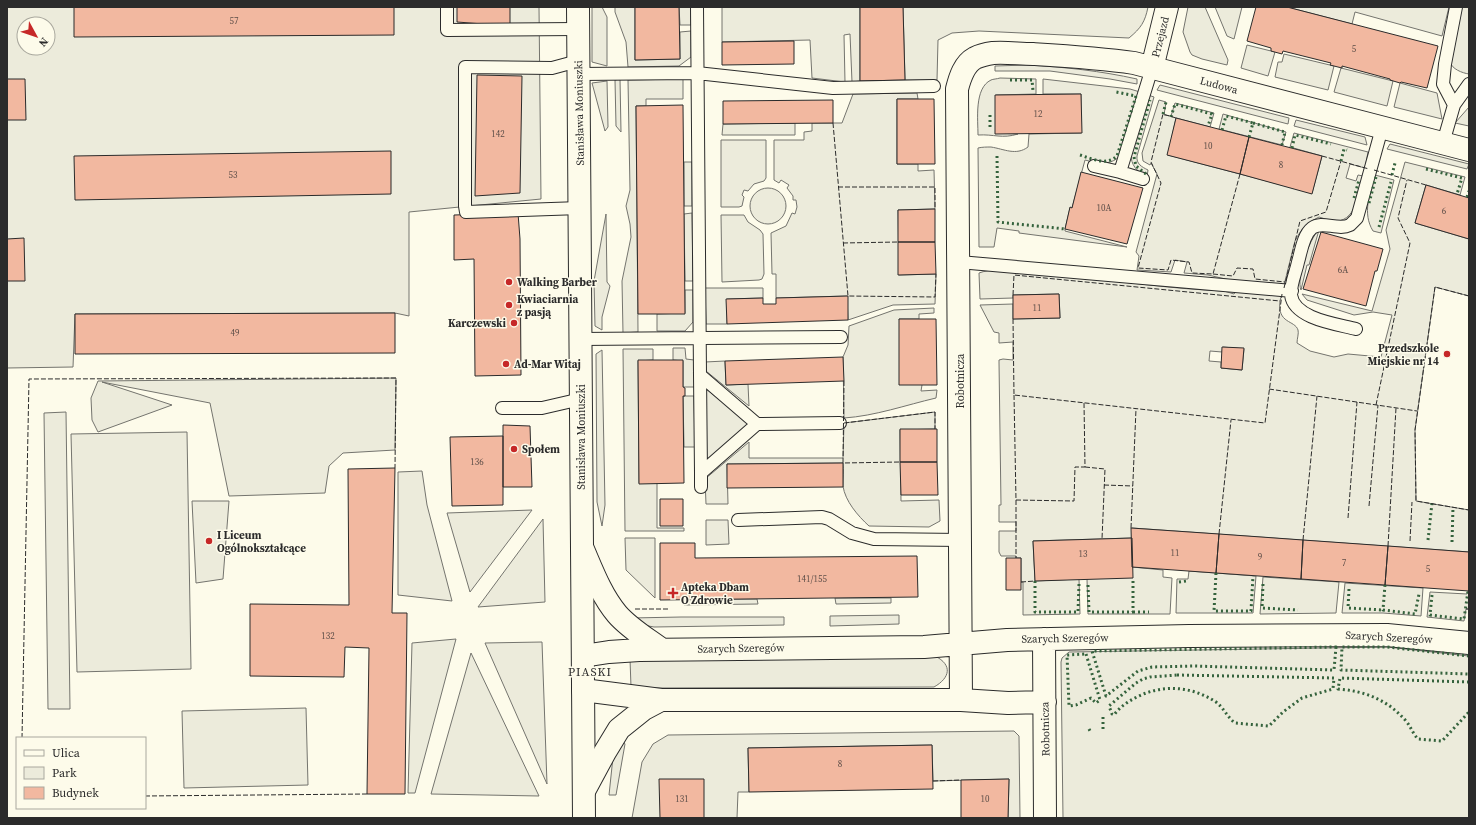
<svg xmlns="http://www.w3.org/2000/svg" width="1476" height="825" font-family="'Source Serif 4',serif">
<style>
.green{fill:#ecebdb;stroke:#74746e;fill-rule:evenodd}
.building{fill:#f2b8a0;stroke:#2b2b2b}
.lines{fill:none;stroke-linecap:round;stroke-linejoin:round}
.lane-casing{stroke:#2b2b2b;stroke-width:14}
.street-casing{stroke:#2b2b2b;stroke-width:24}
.secondary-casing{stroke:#2b2b2b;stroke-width:24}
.lane{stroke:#fdfbea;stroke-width:12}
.street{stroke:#fdfbea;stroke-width:22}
.secondary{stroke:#fdfbea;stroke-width:22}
.hedge{stroke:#34623c;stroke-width:3;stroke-dasharray:2 3;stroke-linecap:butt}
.fence{stroke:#2b2b2b;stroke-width:1;stroke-dasharray:5 2;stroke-linecap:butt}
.poi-dot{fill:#c62828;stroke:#fdfbea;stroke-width:1.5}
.labels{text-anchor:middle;stroke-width:3;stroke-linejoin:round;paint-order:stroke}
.number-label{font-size:9px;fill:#5d4e48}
.street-label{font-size:11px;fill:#2b2b2b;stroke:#fdfbea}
.poi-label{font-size:11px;font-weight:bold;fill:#2b2b2b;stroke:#fdfbea;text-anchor:start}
.neighbourhood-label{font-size:12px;letter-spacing:1px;fill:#2b2b2b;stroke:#fdfbea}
</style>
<rect width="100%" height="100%" fill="#fdfbea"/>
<path class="green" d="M 7,7 L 539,7 L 541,199 L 409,212 L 409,316 L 395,313 L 75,314 L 73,367 L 7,368 ZM 24,24 L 48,24 L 48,48 L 24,48 Z
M 592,7 L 602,7 L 607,17 L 607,66 L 592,62 Z
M 615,7 L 635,7 L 635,60 L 680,59 L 680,32 L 691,31 L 691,57 L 679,66 L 628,67 L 626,42 L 615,12 Z
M 679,7 L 691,7 L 691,25 L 680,25 Z
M 722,7 L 860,7 L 860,81 L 852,82 L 850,34 L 844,35 L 845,82 L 812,78 L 810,40 L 722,42 Z
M 903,7 L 1148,7 C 1145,22 1141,28 1129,38 L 979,31 L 952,33 L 938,40 L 937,80 L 905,80 Z
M 1188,7 L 1205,7 L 1228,60 L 1227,65 L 1202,59 L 1192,55 L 1190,52 L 1183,32 Z
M 1215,7 L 1242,7 L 1234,39 L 1227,36 Z
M 1287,7 L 1449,7 L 1442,36 L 1355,12 L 1352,24 Z
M 1460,7 L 1469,7 L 1469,74 C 1462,73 1452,69 1450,62 Z
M 1247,45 L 1275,52 L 1268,76 L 1241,68 Z
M 1284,54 L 1334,66 L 1328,90 L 1275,77 L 1278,62 L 1282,62 Z
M 1027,65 C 1065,67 1101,71 1137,79 L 1137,84 L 1110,79 L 1050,71 L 995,71 L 995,66 Z
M 1341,68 L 1393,81 L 1387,106 L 1334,92 Z
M 1000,78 L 1036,79 L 1036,94 L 996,95 L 996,133 L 1018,134 C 1002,139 994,134 978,135 C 978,120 974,88 991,80 C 993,79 997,79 1000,78 Z
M 620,79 L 621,132 L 616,126 L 615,80 Z
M 683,79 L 683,99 L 646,99 L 646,106 L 636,106 L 638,332 L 623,333 L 622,281 L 631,237 L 630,224 L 626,206 L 630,190 L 628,80 Z
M 1043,79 L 1130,89 L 1140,92 L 1118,158 C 1107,166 1097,163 1085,160 L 1072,208 L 1070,208 L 1065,229 L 1065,231 L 1127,247 L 1019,233 L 1019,231 L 997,228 L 994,247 L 979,247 L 978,148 C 982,147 987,147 991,147 C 1004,149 1016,156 1028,147 L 1029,134 L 1081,133 L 1081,94 L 1043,94 Z
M 607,81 L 608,127 L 605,131 L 592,83 Z
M 1400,83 L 1437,93 L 1442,119 L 1394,107 Z
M 1160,85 L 1289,118 L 1288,124 L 1157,90 Z
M 917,93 L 918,99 L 897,99 L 897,164 L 918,164 L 918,171 L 934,170 L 935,209 L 898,210 L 899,275 L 936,274 L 935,304 L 893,305 L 848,320 L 847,296 L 776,298 L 776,274 L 772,274 L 771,233 L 786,226 L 792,213 L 795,214 L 797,207 L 796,200 L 793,200 L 793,196 L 787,188 L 789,185 L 781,180 L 779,183 L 774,180 L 774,140 L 804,140 L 804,132 L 812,131 L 812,123 L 842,123 L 853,94 Z
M 1148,95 L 1154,97 L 1137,156 C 1136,164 1142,167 1148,170 L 1147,177 C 1136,171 1131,165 1131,154 Z
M 1159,100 L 1166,102 L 1164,115 L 1171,116 L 1175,103 L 1214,113 L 1210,127 L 1176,118 L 1168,155 L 1312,193 L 1322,156 L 1290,147 L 1294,133 L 1368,152 L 1365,168 L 1350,164 L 1346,178 L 1356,181 L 1358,175 L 1363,176 C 1359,193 1356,224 1332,221 C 1328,221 1324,218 1319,217 C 1307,223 1301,229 1295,241 L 1280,301 C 1277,324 1295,320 1298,330 C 1299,333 1297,339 1297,343 L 1310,351 L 1334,357 L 1348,354 L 1381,357 L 1392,315 L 1373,312 L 1354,315 L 1307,300 L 1302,294 L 1372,311 L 1390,249 L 1386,230 L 1405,162 L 1465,177 L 1460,195 L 1426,185 L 1415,223 L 1469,239 L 1469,296 L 1435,287 L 1415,430 L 1416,501 L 1469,510 L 1469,552 L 1132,528 L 1132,538 L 1033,541 L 1035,581 L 1079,579 L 1080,614 L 1023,615 L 1023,582 L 1021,582 L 1021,558 L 1016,558 L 1016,556 L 1001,556 L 999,552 L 999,531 L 1016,531 L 1016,522 L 999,522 L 999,505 L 1001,505 L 999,362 L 999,360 L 1003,359 L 1013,360 L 1013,342 L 999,343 L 999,333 L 994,332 L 980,305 L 1013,304 L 1013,319 L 1060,318 L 1059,294 L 1013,295 L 1013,298 L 980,299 L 979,273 C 999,265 1051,274 1074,276 C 1124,282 1174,289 1224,291 L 1234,294 L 1237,290 L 1230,280 L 1208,275 L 1184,273 L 1187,262 L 1175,260 L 1171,272 L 1137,270 L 1139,256 L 1136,252 L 1157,174 L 1151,163 L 1150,165 L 1143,161 L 1142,153 ZM 1223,347 L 1244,349 L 1242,370 L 1221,368 L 1221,362 L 1209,361 L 1210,351 L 1222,352 Z
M 1469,107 L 1469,126 L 1455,123 Z
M 1223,114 L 1286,132 L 1282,145 L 1219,129 Z
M 1296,120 L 1365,137 L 1367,145 L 1294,126 Z
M 795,123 L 795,135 L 722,135 L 723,124 Z
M 721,140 L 766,140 L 766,178 L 764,181 L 754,184 L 748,191 L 744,190 L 742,195 L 744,197 L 742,206 L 739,207 L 721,207 Z
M 1390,144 L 1469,164 L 1467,169 L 1387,149 Z
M 684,162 L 692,162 L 692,206 L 684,206 Z
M 1375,175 L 1394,180 L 1381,233 L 1373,231 C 1362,213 1370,194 1375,175 Z
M750 206a18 18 0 1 1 36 0a18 18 0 1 1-36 0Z
M 692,213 L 693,281 L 685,281 L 684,214 Z
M 606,214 L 607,282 L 610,286 L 602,317 L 602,330 L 595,326 L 594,281 Z
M 721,215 L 744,215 L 748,222 L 760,230 L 763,234 L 764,274 L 762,279 L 759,280 L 722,282 Z
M 1319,230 L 1309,265 L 1307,265 L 1301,290 C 1296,279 1309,238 1319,230 Z
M 705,288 L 763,288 L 763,298 L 727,299 L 727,324 L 706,324 Z
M 685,290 L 693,290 L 693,322 L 685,331 L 657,331 L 657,314 L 685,313 Z
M 934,308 L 934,313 L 919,314 L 919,319 L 899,319 L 922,385 L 921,391 L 937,390 L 936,398 C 906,405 875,416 844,418 L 843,357 L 848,345 L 849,326 L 894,310 Z
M 673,348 L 685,348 L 686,359 L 694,360 L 695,387 L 683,387 L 683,361 L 673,360 Z
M 623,349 L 653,349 L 653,360 L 638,361 L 639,483 L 657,483 L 657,528 L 684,528 L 684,531 L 625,531 Z
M 602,350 L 605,505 L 602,526 L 597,502 L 596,354 Z
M 725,361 L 726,385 L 748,384 L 749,406 L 706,371 L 705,362 Z
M 396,378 L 395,450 L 343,453 L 329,466 L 325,493 L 229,496 L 210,403 L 102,382 L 172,405 L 98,432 L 92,420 L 91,398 L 98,381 Z
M 705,388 L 750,424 L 705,464 Z
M 683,396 L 694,396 L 695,447 L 684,447 Z
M 66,412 L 70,709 L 48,709 L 44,413 Z
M 935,412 L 935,429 L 900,430 L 901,501 L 939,500 L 940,521 L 929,527 L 869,526 C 858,516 845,501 843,486 C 843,478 844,470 843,463 L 727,464 L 728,504 L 706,504 L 705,479 L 749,442 L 749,458 L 843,458 L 844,423 Z
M 187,432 L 191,669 L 77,672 L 71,434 Z
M 422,471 L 427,505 L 452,601 L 398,595 L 398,472 Z
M 192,501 L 229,501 L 223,579 L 196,583 Z
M 532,510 L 470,592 L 447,513 Z
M 543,519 L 545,602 L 478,607 Z
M 706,520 L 728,520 L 729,544 L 706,545 Z
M 625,538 L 655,538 L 655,598 L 626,570 Z
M 1132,567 L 1163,570 L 1163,577 L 1172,578 L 1170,614 L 1088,614 L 1087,579 Z
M 1189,571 L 1256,576 L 1253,613 L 1176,613 L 1177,579 L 1188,579 Z
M 1263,577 L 1339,582 L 1336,613 L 1260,614 Z
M 1345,583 L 1423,588 L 1421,616 L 1383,613 L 1342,613 Z
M 1468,591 L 1469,591 L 1469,609 L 1466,609 L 1464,621 L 1427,617 L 1430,592 L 1467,594 Z
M 835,598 L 891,598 L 891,603 L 836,604 Z
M 684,599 L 757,599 L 758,604 L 684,605 Z
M 899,615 L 899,624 L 830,626 L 830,616 Z
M 681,617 L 784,617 L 784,625 L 654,627 L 643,625 L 631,618 Z
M 456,639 L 415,793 L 408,793 L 412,643 Z
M 542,642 L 547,784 L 485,643 Z
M 1387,647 L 1469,656 L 1469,818 L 1063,818 L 1061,662 L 1062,658 L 1069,652 Z
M 471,653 L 539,796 L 431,794 Z
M 935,656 C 953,665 950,678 934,687 L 660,688 L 631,687 L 630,659 Z
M 306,708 L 308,785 L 184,788 L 182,711 Z
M 1014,731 L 1019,736 L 1020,818 L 1008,818 L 1009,779 L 933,781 L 932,745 L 748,748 L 749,792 L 738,792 L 737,818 L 632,818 L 642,762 L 653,744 L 668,735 Z
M 622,740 L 625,744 L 616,795 L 609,795 L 613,757 Z"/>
<path class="building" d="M 74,7 L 394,7 L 394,35 L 74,37 Z
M 457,7 L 510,7 L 510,26 L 457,22 Z
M 635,7 L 679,7 L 680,59 L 635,60 Z
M 860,7 L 903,7 L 905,80 L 860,81 Z
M 1256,7 L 1287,7 L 1438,46 L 1427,88 L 1401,82 L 1400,83 L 1390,80 L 1390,79 L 1342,66 L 1342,68 L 1330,65 L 1331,63 L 1283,51 L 1282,54 L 1271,51 L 1271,48 L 1247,41 Z
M 794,41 L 794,64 L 722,65 L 722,42 Z
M 477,75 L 522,76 L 520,193 L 475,196 Z
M 7,79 L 25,79 L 26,120 L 7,120 Z
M 1081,94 L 1082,133 L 995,134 L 995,95 Z
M 897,99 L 934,99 L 935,164 L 897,164 Z
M 833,100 L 833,123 L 723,124 L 723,101 Z
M 683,105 L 685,314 L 638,314 L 636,106 Z
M 1176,118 L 1249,137 L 1240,174 L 1167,155 Z
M 1249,137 L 1322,156 L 1312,194 L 1240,174 Z
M 391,151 L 391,194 L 75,200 L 74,156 Z
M 1081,172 L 1143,188 L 1127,244 L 1065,229 L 1070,207 L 1072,208 Z
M 1426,185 L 1469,198 L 1469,239 L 1415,223 Z
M 935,209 L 935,242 L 898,242 L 898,210 Z
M 518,213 L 520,239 L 521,375 L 475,376 L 474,259 L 454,260 L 454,215 Z
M 1321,232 L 1383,249 L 1377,271 L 1375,271 L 1366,306 L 1303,289 Z
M 24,238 L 25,281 L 7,281 L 7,239 Z
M 898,242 L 935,242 L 936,274 L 898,275 Z
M 1059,294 L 1060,318 L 1013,319 L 1013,295 Z
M 848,296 L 848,320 L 727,324 L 726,299 L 763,298 L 763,304 L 776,304 L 776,298 Z
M 395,313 L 395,353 L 75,354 L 75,314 Z
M 899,319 L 936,319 L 937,385 L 899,385 Z
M 1222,347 L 1244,348 L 1242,370 L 1221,368 Z
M 843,357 L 844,381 L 726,385 L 725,361 Z
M 638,360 L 683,360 L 683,387 L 685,388 L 685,396 L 683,396 L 684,483 L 639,484 Z
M 503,425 L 530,426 L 532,487 L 503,487 Z
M 900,429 L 937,429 L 937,462 L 900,462 Z
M 503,436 L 503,505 L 452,506 L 450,437 Z
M 900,462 L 937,462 L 938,495 L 901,495 Z
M 843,463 L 843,487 L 727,488 L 727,464 Z
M 395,468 L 392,613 L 407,613 L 405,794 L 367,794 L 369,648 L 345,647 L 344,677 L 250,676 L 250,604 L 349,605 L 348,469 Z
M 660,499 L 683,499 L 683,526 L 660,526 Z
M 1131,528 L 1219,534 L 1216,573 L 1132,567 Z
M 1219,534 L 1303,540 L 1301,579 L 1216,573 Z
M 1132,538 L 1133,578 L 1035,581 L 1033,541 Z
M 1303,540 L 1388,546 L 1385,585 L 1301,579 Z
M 660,543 L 695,543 L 695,558 L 917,556 L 918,597 L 660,600 Z
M 1388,546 L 1469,552 L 1469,591 L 1385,585 Z
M 1006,558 L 1021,558 L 1021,590 L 1006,590 Z
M 932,745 L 933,789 L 749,792 L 748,748 Z
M 659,779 L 704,779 L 704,818 L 660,818 Z
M 1009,779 L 1008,818 L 961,818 L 961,780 Z"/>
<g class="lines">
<defs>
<path id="lane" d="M 447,7 L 447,30 L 578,29
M 697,7 L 700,375 L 757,424 L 840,423
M 578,61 L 552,68 L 465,67 L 465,206 L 466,212 L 580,208
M 578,74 L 697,73 L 833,88 L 934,86
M 1454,105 L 1443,84 L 1445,64 L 1456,7
M 1443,143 L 1454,105 L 1469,84
M 1094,166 L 1120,172 L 1152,68
M 1120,172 L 1143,179
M 959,262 L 1292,291
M 1356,329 C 1337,324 1294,319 1291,295 C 1290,285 1296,272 1298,262 C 1301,252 1303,235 1312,228 C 1322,220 1338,231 1350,225 C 1352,223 1355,220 1357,218 L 1382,128
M 580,339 L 841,337
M 700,375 L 701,473 L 757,424
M 502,408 L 542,408 L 581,399
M 701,473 L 701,487
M 738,520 L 822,517 L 829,519 L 852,533 L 874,539 L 961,540"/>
<path id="street" d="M 1152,68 L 1167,7
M 582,547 C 592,570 601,595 617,614 C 629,628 646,638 661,649
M 1044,639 L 1045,818
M 583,656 L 609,652 L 639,650 L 924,647 L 1007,640 L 1189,636 L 1387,635 L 1469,643
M 583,690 L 661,700 L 961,700 L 1008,703 L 1045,702
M 961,700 L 957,89 C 960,77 964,64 975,58 C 981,55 986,54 993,53 C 1006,52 1020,54 1033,54 C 1066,56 1100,58 1134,63 L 1469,150
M 584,791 L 605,752 L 619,729 L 644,709 L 661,700"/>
<path id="secondary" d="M 578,7 L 584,818"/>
</defs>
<use href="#lane" class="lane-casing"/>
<use href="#street" class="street-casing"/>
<use href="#secondary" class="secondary-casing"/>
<use href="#lane" class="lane"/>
<use href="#street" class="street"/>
<use href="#secondary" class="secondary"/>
<path class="hedge" d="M 1010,80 L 1032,80 L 1033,91
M 1163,114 L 1166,102
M 990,115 L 990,127
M 1171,117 L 1175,104 L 1212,114 L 1208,126
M 1253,123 L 1285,132 L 1282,145
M 1222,130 L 1226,116 L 1253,123 L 1249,137
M 1292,148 L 1295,135 L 1331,144
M 1080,155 C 1093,159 1106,166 1117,156 L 1136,96 L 1116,92
M 997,156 L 998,222 L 1065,229
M 1341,161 L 1344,149 L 1347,150
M 1426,169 L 1462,178 L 1457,194
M 1146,174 L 1136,166 L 1134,157 L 1150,100
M 1392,175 L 1395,163
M 1467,197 L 1469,191
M 1354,198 L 1359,180
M 1369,203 L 1376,177
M 1379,227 L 1391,182
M 1428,540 L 1432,503
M 1452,542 L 1453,507
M 1216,573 L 1214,611 L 1251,611 L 1253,576
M 1035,581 L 1035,612 L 1078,612 L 1079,584
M 1179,582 L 1187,581
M 1263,584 L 1262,608 L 1298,610
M 1088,585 L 1089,612 L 1133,612 L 1133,578
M 1385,585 L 1383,610 L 1415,614 L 1419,594
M 1349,589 L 1348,608 L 1383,610
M 1432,595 L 1430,615 L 1464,619 L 1468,591
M 1133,612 L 1149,612
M 1336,647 L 1334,670 L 1193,666 L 1152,667 L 1138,671 L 1106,696 L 1092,651 Z
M 1086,654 L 1100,700 L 1096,703 L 1091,698 L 1076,705 L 1069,706 L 1067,655 Z
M 1469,656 L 1387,647 L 1342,647 L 1341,670 L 1469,674
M 1177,675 L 1334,678 L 1333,689 L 1302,698 L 1283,712 L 1269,726 L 1235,723 C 1227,717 1224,708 1216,702 C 1190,685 1160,684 1133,699 C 1126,703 1119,708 1114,715 L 1112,714 L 1109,706 L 1136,683 L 1143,679 L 1150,677 Z
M 1469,682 L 1340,678 L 1338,689 C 1365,691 1388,700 1406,721 C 1411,727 1413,734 1418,739 L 1442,741 L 1469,712
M 1089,729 L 1090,731
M 1103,729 L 1103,716"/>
<path class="fence" d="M 1176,118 L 1163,114 L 1151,162 L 1161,183 L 1138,268 L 1168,270 L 1171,260 L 1189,262 L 1192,273 L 1213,274 L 1240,174
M 833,123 L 848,296 L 935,297 L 936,274
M 1322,156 L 1369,169
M 1374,170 L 1426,185
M 838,187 L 935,187 L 935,209
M 843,243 L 898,242
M 1213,274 L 1233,276 L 1237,268 L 1253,269 L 1255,279 L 1285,282
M 1284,288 L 1300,221 L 1326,212 L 1341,161
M 1013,295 L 1014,275 L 1280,301
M 1469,296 L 1435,287 L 1415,430 L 1416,501 L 1469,510
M 1013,319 L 1014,395 L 1265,423 L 1282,294
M 844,381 L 843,463 L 900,462
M 1269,389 L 1417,411
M 1014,395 L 1016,500 L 1074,501 L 1075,467 L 1085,467 L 1084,403
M 1376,405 L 1410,243 L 1398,218 L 1407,180
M 844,423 L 935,412 L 935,429
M 1085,467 L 1105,469 L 1102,539
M 1104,485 L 1133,486
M 1016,500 L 1016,558
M 1369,506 L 1378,405
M 1348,518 L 1357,402
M 1131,528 L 1136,409
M 1219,534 L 1231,420
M 1303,540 L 1317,396
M 1410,541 L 1412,502
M 1388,546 L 1396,408
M 1021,582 L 1035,581
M 635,609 L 669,609
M 1466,609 L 1469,609
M 22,738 L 29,379 L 396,378 L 395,468
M 933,781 L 961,780
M 145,796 L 367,794"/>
</g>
<g class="poi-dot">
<circle cx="509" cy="282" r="4"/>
<circle cx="509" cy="305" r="4"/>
<circle cx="514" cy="323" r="4"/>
<circle cx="1447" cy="354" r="4"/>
<circle cx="506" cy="364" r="4"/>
<circle cx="514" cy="449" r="4"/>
<circle cx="209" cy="541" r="4"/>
<path d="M671 587h4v4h4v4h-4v4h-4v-4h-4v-4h4z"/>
</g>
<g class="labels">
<g class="number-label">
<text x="234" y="24">57</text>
<text x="1354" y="52">5</text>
<text x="1038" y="117">12</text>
<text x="498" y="137">142</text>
<text x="1208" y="149">10</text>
<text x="1281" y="168">8</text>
<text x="233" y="178">53</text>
<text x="1104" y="211">10A</text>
<text x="1444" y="214">6</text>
<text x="1343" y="273">6A</text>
<text x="1037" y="311">11</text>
<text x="235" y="336">49</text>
<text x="477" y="465">136</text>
<text x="1175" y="556">11</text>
<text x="1083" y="557">13</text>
<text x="1260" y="560">9</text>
<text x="1344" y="566">7</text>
<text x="1428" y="572">5</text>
<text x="812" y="582">141/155</text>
<text x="328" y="639">132</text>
<text x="840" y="767">8</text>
<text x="682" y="802">131</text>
<text x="985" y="802">10</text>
</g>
<g class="street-label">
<text transform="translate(1160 37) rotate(-76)" y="4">Przejazd</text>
<text transform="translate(1219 85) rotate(15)" y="4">Ludowa</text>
<text transform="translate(579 113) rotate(-91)" y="4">Stanisława Moniuszki</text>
<text transform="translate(960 381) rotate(-90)" y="4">Robotnicza</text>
<text transform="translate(581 437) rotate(-90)" y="4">Stanisława Moniuszki</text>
<text transform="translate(1389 637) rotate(3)" y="4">Szarych Szeregów</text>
<text transform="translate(1065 638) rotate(-1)" y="4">Szarych Szeregów</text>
<text transform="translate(741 648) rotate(-1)" y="4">Szarych Szeregów</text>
<text transform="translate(1045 729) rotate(-91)" y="4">Robotnicza</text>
</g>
<g class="poi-label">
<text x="517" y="286">Walking Barber</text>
<text x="517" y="303">Kwiaciarnia<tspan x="517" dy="13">z pasją</tspan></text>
<text x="506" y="327" text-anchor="end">Karczewski</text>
<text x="1439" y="352" text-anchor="end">Przedszkole<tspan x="1439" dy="13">Miejskie nr 14</tspan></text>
<text x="514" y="368">Ad-Mar Witaj</text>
<text x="522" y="453">Społem</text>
<text x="217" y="539">I Liceum<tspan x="217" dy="13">Ogólnokształcące</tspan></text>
<text x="681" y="591">Apteka Dbam<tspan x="681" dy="13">O Zdrowie</tspan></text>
</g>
<g class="neighbourhood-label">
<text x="590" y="676">PIASKI</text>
</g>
</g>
<rect width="1476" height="825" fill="none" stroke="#2b2b2b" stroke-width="16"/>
<rect x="16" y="737" width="130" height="72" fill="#fdfbea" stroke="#a9a89e"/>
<rect x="24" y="750" width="20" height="6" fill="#fdfbea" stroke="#a9a89e"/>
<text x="52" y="757" font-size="12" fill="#2b2b2b">Ulica</text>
<rect x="24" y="767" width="20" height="12" fill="#ecebdb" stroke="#a9a89e"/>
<text x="52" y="777" font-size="12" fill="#2b2b2b">Park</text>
<rect x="24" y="787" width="20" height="12" fill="#f2b8a0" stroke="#a9a89e"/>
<text x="52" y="797" font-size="12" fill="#2b2b2b">Budynek</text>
<g transform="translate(36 36) rotate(130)"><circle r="19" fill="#fdfbea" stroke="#a9a89e"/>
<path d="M0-3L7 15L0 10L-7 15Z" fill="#c62828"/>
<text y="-6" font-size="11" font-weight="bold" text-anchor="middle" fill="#2b2b2b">N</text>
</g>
</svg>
